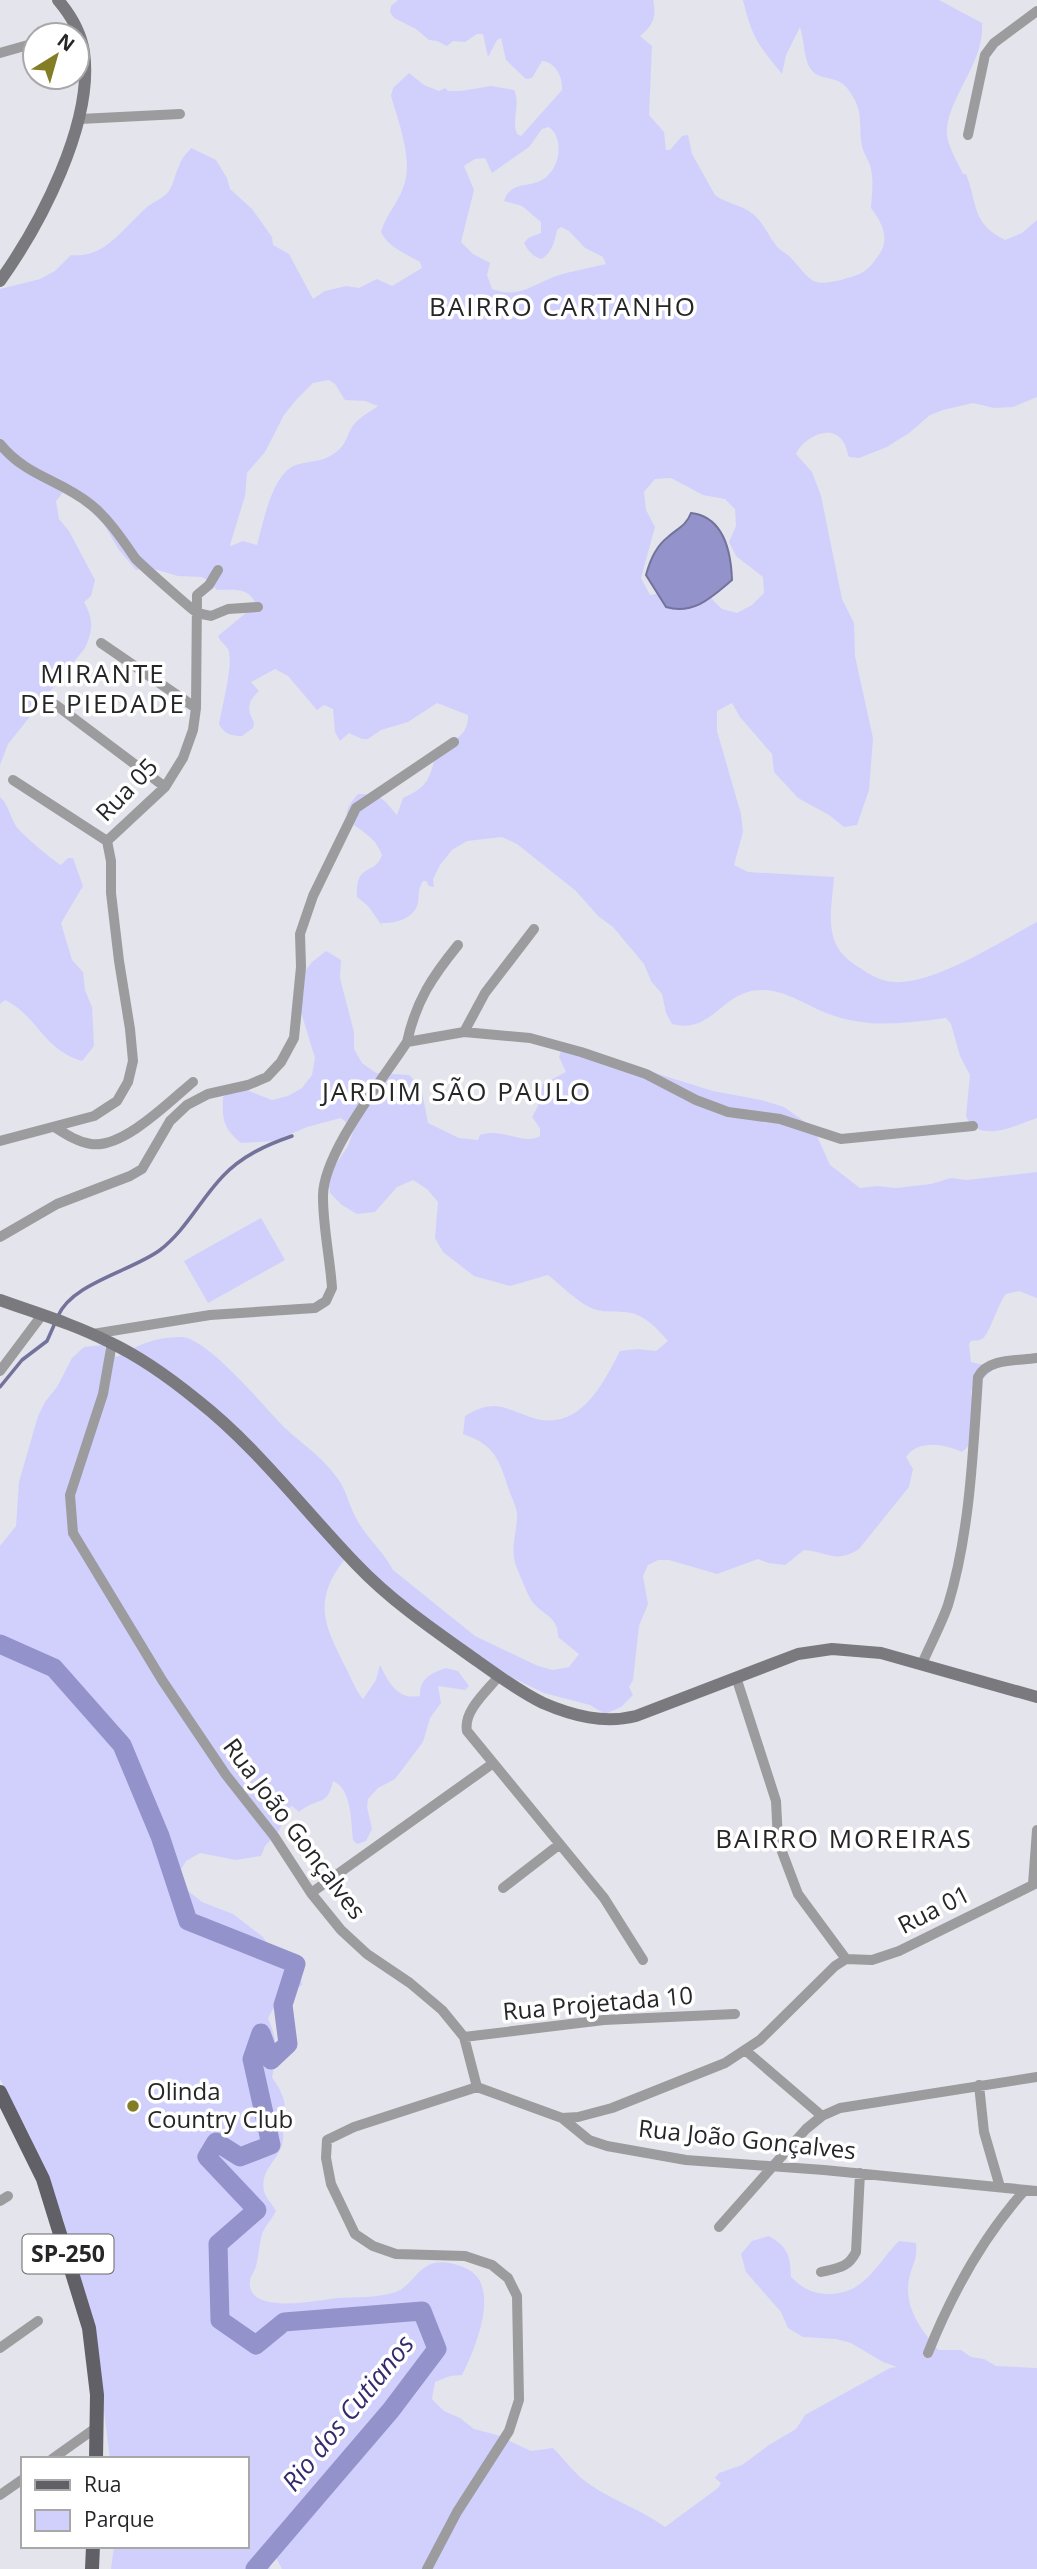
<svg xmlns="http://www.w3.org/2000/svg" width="1037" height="2569" font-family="'Open Sans',sans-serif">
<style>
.green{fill:#d1d0fd;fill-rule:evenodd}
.water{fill:#9492ca;stroke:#73729a;stroke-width:2}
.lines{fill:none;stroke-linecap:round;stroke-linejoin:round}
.stream{stroke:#73729a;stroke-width:3.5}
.river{stroke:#9492ca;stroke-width:19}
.street{stroke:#9c9c9f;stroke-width:10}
.secondary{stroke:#79797e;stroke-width:12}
.primary{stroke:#606066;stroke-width:14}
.poi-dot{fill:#837e25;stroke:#fff;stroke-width:2.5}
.labels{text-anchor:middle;stroke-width:7;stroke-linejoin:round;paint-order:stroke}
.shield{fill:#fff;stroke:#676769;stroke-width:2}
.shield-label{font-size:23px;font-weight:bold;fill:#262629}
.street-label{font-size:24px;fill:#262629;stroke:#fff}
.poi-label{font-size:24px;fill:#262629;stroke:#fff;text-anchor:start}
.neighbourhood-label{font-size:26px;letter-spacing:2px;fill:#262629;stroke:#fff}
.water-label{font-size:26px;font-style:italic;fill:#352a6d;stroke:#fff}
</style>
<rect width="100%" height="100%" fill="#e4e4ec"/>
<path class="green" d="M 398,0 L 653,0 C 657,16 653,26 640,36 L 652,46 L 649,115 L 664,132 L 666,150 L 670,150 L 682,136 L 688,135 L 692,154 L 715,195 C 726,204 741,204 753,214 C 762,221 768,235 775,244 C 779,251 786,252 791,258 C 812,281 811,288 844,279 C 862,274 867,272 878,256 C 891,240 882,222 871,208 C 872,193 874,179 870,165 C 868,160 865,155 863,150 C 858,133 864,113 853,97 C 851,93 847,87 843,84 C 833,76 817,80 810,68 C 804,59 804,39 800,27 L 786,55 L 782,74 C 758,45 752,37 743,0 L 939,0 L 982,23 C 985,61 950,95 947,128 C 945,143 957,160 963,174 L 966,174 C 978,204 971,223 1005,240 L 1022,233 L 1037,220 L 1037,397 L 1013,407 L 994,408 L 973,403 L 943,410 L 930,415 L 909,433 L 887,447 L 859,458 L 849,457 C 847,452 846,445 842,440 C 830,423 802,439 796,454 L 812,472 L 821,496 L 842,599 L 854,623 L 855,656 L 873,738 L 869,790 L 857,825 L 844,827 L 829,815 L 798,798 L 774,772 L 772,754 L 740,717 L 732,703 L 717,711 L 717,731 L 741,814 L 743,832 L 734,865 L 748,872 L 834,877 C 833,896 828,917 833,936 C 836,950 848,961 860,968 C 870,975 881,981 894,982 C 934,985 1001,941 1037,922 L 1037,1118 C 1016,1125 978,1145 966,1116 L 970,1075 L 960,1056 L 951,1024 L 946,1018 C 906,1023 868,1029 829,1014 C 807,1006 788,991 764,990 C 722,988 714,1035 672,1024 L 666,1013 L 662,994 L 651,981 L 644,964 L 613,927 L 598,916 L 576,891 L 517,844 L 502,837 L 467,841 L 452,850 L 440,865 L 433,879 L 434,887 L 429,886 L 426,881 L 423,881 C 418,889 419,894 418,903 C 415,918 395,924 381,923 L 383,927 L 368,906 L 357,897 C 355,862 375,876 382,855 C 380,850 377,844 373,840 C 355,821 333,822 358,794 C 382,794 383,799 397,815 L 403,798 C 430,786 429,778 437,751 C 452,741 469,736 468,715 L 437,703 L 408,722 L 381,730 L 368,739 L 362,739 L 349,733 L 340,741 L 335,732 L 333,709 L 324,705 L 317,710 L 288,676 L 275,669 L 251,682 L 259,691 C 248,701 246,709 254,722 L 253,728 L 242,736 C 231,736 224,734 219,724 C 222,707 234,663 228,649 C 225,644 220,642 218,636 L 253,607 L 255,602 C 248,587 231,590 217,590 L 208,580 L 201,577 L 178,576 L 147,567 L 136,570 L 119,550 L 93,506 L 68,486 L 56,501 L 59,519 L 69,531 L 95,580 L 91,596 L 84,602 C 94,620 93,630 85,648 L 8,744 L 0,765 L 0,289 L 40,279 L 55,271 L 71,255 C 105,259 124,227 147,207 C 153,202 164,198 169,191 C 174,183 175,174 179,166 C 181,159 187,153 191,148 L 216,160 L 227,178 L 230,189 L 252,209 L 272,237 L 273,245 L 289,254 L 313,299 L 325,291 L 346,286 L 359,288 L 377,279 L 392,286 L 422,268 L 420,262 C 406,254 388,247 381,232 C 386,214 400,201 405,182 C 412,157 398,120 391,96 L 393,88 L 409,73 L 424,85 L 439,91 L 445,88 L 448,91 L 461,91 L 491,86 L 514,90 C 521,103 511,120 517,134 L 521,136 L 562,90 C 563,78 556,62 542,61 L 532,78 L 526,79 L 506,60 L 501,38 L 497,40 L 488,57 L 483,34 L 477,34 L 465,42 L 453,41 L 447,46 L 437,41 L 429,40 L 416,29 L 394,18 L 390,12 L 391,6 ZM 549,127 C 565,139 560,170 542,180 C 527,188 511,181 504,201 L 522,206 L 541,222 L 541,233 L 528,238 L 524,243 C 528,251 533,257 542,259 C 552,252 555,241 557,230 L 561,227 L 569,231 L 585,248 L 603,257 L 606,264 C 590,268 572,271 556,276 C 531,285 520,299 492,289 L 487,275 L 490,263 L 473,254 L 461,242 L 474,190 L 464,166 L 475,159 L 485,158 L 492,173 L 529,147 L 542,129 ZM 329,380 L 335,384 L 345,400 L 365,401 L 378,406 C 371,411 362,416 356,422 C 347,431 348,444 336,452 C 322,463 311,460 296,465 C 272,473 263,524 257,545 L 243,541 L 231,546 L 230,545 L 245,496 L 247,473 L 265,452 L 284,415 L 296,400 L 313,383 ZM 671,478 L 703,495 L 725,499 L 735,509 L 736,526 L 729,542 L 736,556 L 763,577 L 764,593 L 752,605 L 737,613 L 722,609 L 710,597 L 666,592 L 650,595 L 641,578 L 655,527 L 646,510 L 644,492 L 655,479 Z
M 0,797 C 8,804 10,816 16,826 C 18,831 56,863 61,865 L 68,858 L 73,858 L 83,886 L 61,923 L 72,960 L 83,972 L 85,990 L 92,1007 L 94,1046 L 82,1061 C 42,1049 39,1017 5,1000 L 0,1004 Z
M 326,951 L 341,960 L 340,978 L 354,1032 L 354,1049 L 362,1063 L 376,1073 L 409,1075 L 421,1087 L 428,1123 L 459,1138 L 478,1140 L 480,1135 C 503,1127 524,1146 540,1136 L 540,1128 L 532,1117 L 538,1106 L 543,1084 L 566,1072 L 559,1057 L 561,1051 L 571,1047 L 585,1048 L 623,1063 L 713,1091 L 761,1100 L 784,1107 L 808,1124 L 816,1134 L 830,1165 L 860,1188 L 877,1186 L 896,1188 L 931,1184 L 951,1178 L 967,1180 L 1037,1172 L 1037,1298 L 1019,1291 L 1006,1294 C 998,1303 989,1336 982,1339 C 979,1341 975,1340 971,1341 L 969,1344 L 971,1362 L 988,1366 L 991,1371 L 971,1391 C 973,1411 981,1439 962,1452 C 945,1444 918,1439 906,1457 L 913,1469 L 909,1487 L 859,1549 C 836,1564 828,1552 804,1550 L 785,1565 L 768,1563 L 758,1559 L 717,1574 L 669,1560 L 658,1560 L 648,1565 L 643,1576 L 648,1604 L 639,1626 L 633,1680 L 629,1687 L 633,1695 L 621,1707 L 605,1714 L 590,1705 L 544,1693 L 497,1670 L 345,1559 C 311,1602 325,1626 347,1670 C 352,1680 356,1691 363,1699 L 376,1680 L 380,1665 C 389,1683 397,1700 420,1696 C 419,1679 431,1673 446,1668 L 458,1671 L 469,1686 L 465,1690 L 438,1686 L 441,1703 L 430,1718 L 423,1742 L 395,1779 L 378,1788 L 368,1799 L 367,1807 L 372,1829 L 366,1841 L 357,1844 L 353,1840 C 351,1822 352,1789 333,1781 C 327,1808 318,1796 299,1812 L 292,1806 L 289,1808 L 279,1831 L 265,1846 L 261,1856 L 236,1860 L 200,1853 L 186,1861 L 176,1878 L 187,1890 L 202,1902 L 233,1914 L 263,1937 L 272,1952 L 300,1967 L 302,1985 L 276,2004 L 268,2018 C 278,2042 278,2053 272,2077 C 281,2091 291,2106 280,2121 C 294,2156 258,2163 264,2191 C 265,2197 273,2205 276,2211 C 272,2219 265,2226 262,2234 C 259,2244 259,2256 256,2266 C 255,2271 251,2275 250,2281 C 246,2316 318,2300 338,2298 C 357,2297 377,2298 396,2292 C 411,2286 418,2267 434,2263 C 445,2261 456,2264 465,2268 C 503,2283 475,2350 462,2375 L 450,2376 L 435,2382 L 432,2399 L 444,2411 L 460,2418 L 474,2429 L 497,2435 L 531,2451 L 553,2448 C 566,2461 576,2476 592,2486 C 616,2502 642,2510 665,2527 L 718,2488 L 721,2483 L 715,2478 L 719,2473 L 742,2465 L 769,2445 L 796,2429 L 805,2415 L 890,2368 L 897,2367 L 883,2362 L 851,2343 L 836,2339 L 803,2337 L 788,2328 L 781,2312 L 746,2272 L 741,2254 L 752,2241 L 769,2236 C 788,2247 790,2255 791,2277 C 803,2289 813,2294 830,2294 C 866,2293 877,2263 899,2241 L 916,2243 C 917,2261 914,2260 910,2275 C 902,2305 920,2328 938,2350 L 961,2350 L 971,2357 L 984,2359 L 996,2366 L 1037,2368 L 1037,2569 L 282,2569 L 275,2556 L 270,2559 L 270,2569 L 111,2569 L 114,2546 L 247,2546 L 247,2459 L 110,2459 L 95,2339 L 66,2252 L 64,2221 L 29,2134 L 0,2079 L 0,1546 L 16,1526 L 19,1482 L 38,1416 L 45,1402 L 57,1387 L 72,1358 L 84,1347 L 102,1345 L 117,1357 C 136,1345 159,1336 182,1337 C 209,1339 265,1408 285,1428 C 302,1444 320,1455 335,1475 C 346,1488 348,1503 356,1518 C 365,1536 383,1551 393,1570 L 475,1636 L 538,1666 L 553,1670 L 569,1667 L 579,1654 L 558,1637 C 559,1616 541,1615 531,1600 C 526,1591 522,1580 518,1571 C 509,1552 516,1537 517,1518 C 518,1510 513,1500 510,1493 C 500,1462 496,1445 463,1434 L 465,1416 C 494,1399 502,1407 530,1417 C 578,1434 602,1386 620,1351 L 638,1349 L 656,1351 L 668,1341 C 656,1327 643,1313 624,1312 C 612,1311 602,1313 591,1308 C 576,1301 561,1285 548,1275 L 510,1286 L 474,1276 L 443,1252 L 435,1238 L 438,1202 L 427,1189 L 413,1180 L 397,1187 L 375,1212 L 357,1214 L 342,1205 L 330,1193 L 328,1176 L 348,1146 L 354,1129 L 341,1118 L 307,1127 L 274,1141 L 241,1143 C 223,1128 222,1119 223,1097 L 239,1087 L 272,1100 L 288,1096 L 302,1088 L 312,1075 L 315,1058 L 300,1009 L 302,975 L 312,962 Z
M 261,1218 L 285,1260 L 208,1303 L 184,1261 Z"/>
<path class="water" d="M 691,513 C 724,517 731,551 732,580 C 712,597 694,615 666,607 L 646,575 C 650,560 656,546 668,537 C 678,528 686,526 691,513 Z"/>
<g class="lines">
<path class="stream" d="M 58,1316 C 72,1283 132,1271 160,1250 C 186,1230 200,1200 223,1176 C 242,1156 266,1145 292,1136
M 0,1387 L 22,1360 L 47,1341 L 55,1323"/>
<path class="river" d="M 0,1644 L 54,1668 L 122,1745 L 160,1836 L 188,1921 L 296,1964 L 283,2005 L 288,2044 L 271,2060 L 261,2033 L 252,2059 L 271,2145 L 240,2157 L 216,2142 L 207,2157 L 257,2210 L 218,2244 L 220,2320 L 256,2345 L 284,2322 L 422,2311 L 437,2349 L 391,2410 L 255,2569"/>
<path class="street" d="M 61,35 L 77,30
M 0,53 L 35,43
M 80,119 L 180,114
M 968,135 L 985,55 L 994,43 L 1037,11
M 0,444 C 27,477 59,479 90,504 C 108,518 122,539 135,558 C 138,562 190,608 196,612 C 200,614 207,615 211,616 L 228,609 L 258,607
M 101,643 L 196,708
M 56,705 L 165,787
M 13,780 L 107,841
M 107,841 L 165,787 L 183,758 L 193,730 L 196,708 L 197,595 L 209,585 L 218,570
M 464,1032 L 485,993 L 534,929
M 407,1042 C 416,1001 432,977 458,945
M 56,1128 C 67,1135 78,1142 91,1144 C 123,1149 170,1101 193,1082
M 0,1141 L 94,1116 L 117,1101 L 128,1082 L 133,1061 L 130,1029 L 119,961 L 111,893 L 111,861 L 107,841
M 0,1237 L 57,1204 L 130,1176 L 142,1169 L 170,1121 L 187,1105 L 208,1094 L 248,1085 L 267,1077 L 281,1062 L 294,1038 L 301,967 L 300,934 L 313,896 L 356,808 L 454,742
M 93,1334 L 210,1315 L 315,1308 L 326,1301 L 332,1288 C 330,1258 323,1227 323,1197 C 322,1154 383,1079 407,1042 L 464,1032 L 530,1038 L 581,1052 L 646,1074 L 696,1100 L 728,1112 L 780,1119 L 841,1139 L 973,1126
M 112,1343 L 103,1394 L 70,1495 L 73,1533 L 162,1680 L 226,1775 L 274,1836 L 311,1893 L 341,1930 L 367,1954 L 410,1983 L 442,2010 L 464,2037 L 477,2087
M 0,1371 L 42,1315
M 922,1664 C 930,1645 941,1625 948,1605 C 970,1533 973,1452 978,1377 C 988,1358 1017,1361 1037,1358
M 499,1676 C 487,1691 463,1711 467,1731 L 604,1898 L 643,1960
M 1033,1884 L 1037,1830
M 503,1888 L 560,1844
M 311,1893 L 492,1764
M 846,1959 L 872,1960 L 899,1951 L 1037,1883
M 464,2037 L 604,2020 L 735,2014
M 745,2050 L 822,2116
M 979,2085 L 984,2132 L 1000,2187
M 477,2087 L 562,2118 L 589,2140 L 607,2146 L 686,2160 L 824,2170 L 1037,2191
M 562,2118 L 578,2117 L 612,2108 L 725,2063 L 760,2040 L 835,1966 L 846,1959 L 798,1894 L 778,1841 L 776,1801 L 736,1677
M 0,2201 L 8,2196
M 719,2227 L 806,2129 L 822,2116 L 840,2108 L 1037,2077
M 821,2272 C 838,2268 848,2268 856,2252 L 860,2173
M 0,2348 L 38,2321
M 928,2353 C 952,2293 982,2238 1025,2190
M 52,2459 L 97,2427
M 0,2495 L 23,2479
M 427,2569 L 457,2512 L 509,2431 L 519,2400 L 517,2296 L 508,2278 L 492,2265 L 465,2256 L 396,2254 L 373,2246 L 355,2234 L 331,2184 L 326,2158 L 327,2140 L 354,2127 L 477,2087"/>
<path class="secondary" d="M 0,281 C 40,225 94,123 84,52 C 81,33 70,14 58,0
M 0,1300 C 36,1313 74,1324 109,1342 C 141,1357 170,1378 197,1400 C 256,1446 304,1510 356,1564 C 391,1601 435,1631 476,1660 C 497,1675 520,1692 543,1703 C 573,1716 604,1724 636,1716 L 798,1654 L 832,1649 L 881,1653 L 1037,1697"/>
<path class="primary" d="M 0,2092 L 43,2179 L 89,2328 L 97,2395 L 96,2459
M 92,2569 L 93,2546"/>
</g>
<circle class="poi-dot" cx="133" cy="2106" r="7"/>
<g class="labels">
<rect class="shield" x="22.5" y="2234.5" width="91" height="39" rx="5"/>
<g class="shield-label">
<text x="68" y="2262">SP-250</text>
</g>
<g class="street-label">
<text transform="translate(127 790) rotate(-46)" y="8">Rua 05</text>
<text transform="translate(294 1829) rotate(53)" y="8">Rua João Gonçalves</text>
<text transform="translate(934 1910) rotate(-27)" y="8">Rua 01</text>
<text transform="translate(598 2004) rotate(-5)" y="8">Rua Projetada 10</text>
<text transform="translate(747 2140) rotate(6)" y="8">Rua João Gonçalves</text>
</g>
<g class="poi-label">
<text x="147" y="2100">Olinda<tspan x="147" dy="28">Country Club</tspan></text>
</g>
<g class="neighbourhood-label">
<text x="563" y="316">BAIRRO CARTANHO</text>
<text x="103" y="683">MIRANTE<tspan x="103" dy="30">DE PIEDADE</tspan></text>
<text x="457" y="1101">JARDIM SÃO PAULO</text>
<text x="844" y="1848">BAIRRO MOREIRAS</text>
</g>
<g class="water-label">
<text transform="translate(348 2413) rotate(-51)" y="9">Rio dos Cutianos</text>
</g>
</g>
<rect x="21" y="2457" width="228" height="91" fill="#ffffff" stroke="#a8a8a9" stroke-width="2"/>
<rect x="35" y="2480" width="35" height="10" fill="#606066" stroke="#a8a8a9" stroke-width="2"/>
<text x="84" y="2492" font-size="21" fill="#262629">Rua</text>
<rect x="35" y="2510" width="35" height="21" fill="#d1d0fd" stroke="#a8a8a9" stroke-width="2"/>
<text x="84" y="2527" font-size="21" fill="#262629">Parque</text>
<g transform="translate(56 56) rotate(37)"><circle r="33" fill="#ffffff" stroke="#a8a8a9" stroke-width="2"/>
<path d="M0-5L12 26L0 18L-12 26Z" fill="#837e25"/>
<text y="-10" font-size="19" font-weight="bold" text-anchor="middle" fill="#262629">N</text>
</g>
</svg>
